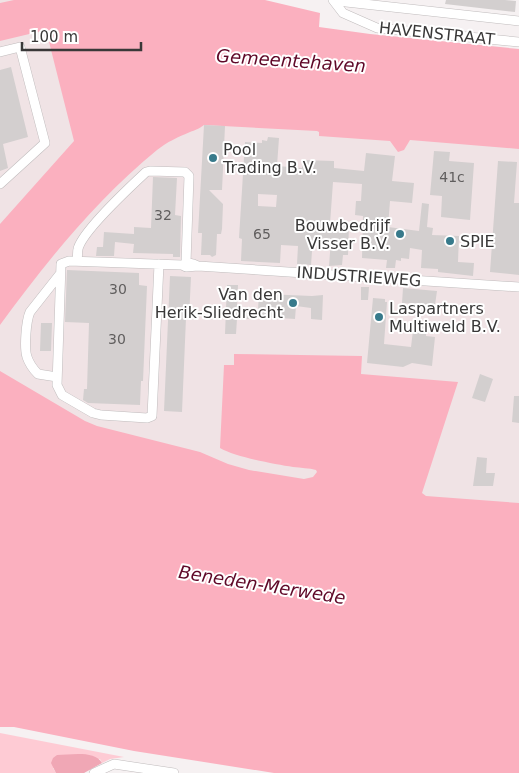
<svg xmlns="http://www.w3.org/2000/svg" width="519" height="773" font-family="'DejaVu Sans',sans-serif">
<style>
.built{fill:#f0e3e5}
.green{fill:#fecbd4}
.forest{fill:#f0a7b5}
.water{fill:#fbb0bf}
.building{fill:#d3cfcf;fill-rule:evenodd}
.lines{fill:none;stroke-linecap:round;stroke-linejoin:round}
.minor-casing{stroke:#c0bcbd;stroke-width:10}
.minor{stroke:#fff;stroke-width:9}
.poi-dot{fill:#377a8b;stroke:#fff;stroke-width:2}
.labels{text-anchor:middle;stroke-width:4;stroke-linejoin:round;paint-order:stroke}
.number-label{font-size:14px;fill:#605e5e}
.street-label{font-size:16px;fill:#393838;stroke:#fff}
.poi-label{font-size:16px;fill:#393838;stroke:#fff;text-anchor:start}
.water-label{font-size:18px;font-style:italic;fill:#5f0828;stroke:#fff}
</style>
<rect width="100%" height="100%" fill="#f6f1f2"/>
<path class="built" d="M 0,0 L 65,0 L 85,156 L 0,234 Z
M 199,113 L 519,144 L 519,527 L 63,434 L 0,389 L 0,310 L 144,140 Z"/>
<path class="green" d="M 0,733 L 124,757 L 110,759 L 102,763 L 100,759 L 53,768 L 56,773 L 0,773 Z"/>
<path class="forest" d="M 57,755 C 70,755 95,750 102,763 L 84,773 L 56,773 L 51,763 L 53,758 Z"/>
<path class="water" d="M 14,0 L 265,0 L 320,13 L 319,27 L 370,34 L 519,49 L 519,149 L 410,140 L 404,150 L 398,152 L 390,141 L 319,136 L 319,132 L 317,131 L 204,125 C 199,129 195,130 190,132 C 178,137 167,142 157,150 C 96,200 46,262 0,325 L 0,224 L 74,141 L 46,30 L 0,41 L 0,3 Z
M 234,354 L 362,356 L 361,374 L 458,382 L 422,493 L 426,496 L 519,503 L 519,773 L 274,773 L 134,751 L 14,727 L 0,727 L 0,371 L 85,421 L 97,426 L 200,452 L 228,464 L 249,470 L 304,479 L 313,477 L 317,472 L 316,470 C 309,468 301,468 293,467 C 274,464 235,457 220,448 L 224,365 L 234,365 Z"/>
<path class="building" d="M 446,0 L 505,0 L 516,1 L 515,12 L 445,4 Z
M 11,67 L 28,137 L 3,144 L 8,168 L 0,171 L 0,70 Z
M 204,125 L 225,126 L 222,190 L 209,190 L 223,204 L 222,229 L 221,234 L 217,234 L 216,255 L 212,257 L 210,255 L 201,255 L 202,233 L 198,233 Z
M 268,137 L 279,138 L 277,166 L 302,168 L 302,160 L 334,161 L 334,168 L 364,171 L 366,153 L 395,156 L 392,181 L 414,183 L 412,203 L 390,201 L 388,227 L 419,231 L 422,203 L 429,204 L 427,227 L 433,228 L 432,235 L 459,236 L 458,262 L 474,263 L 473,276 L 438,272 L 438,269 L 421,268 L 422,250 L 410,248 L 409,259 L 401,258 L 401,261 L 396,260 L 395,268 L 386,268 L 387,260 L 362,258 L 363,216 L 355,215 L 356,201 L 361,201 L 362,184 L 333,182 L 330,224 L 349,225 L 348,255 L 343,255 L 342,265 L 329,266 L 331,239 L 313,238 L 311,265 L 297,264 L 298,246 L 281,245 L 280,263 L 241,261 L 242,239 L 239,238 L 245,142 L 262,143 L 262,140 L 267,141 ZM 258,194 L 277,195 L 276,207 L 258,206 Z
M 434,151 L 450,152 L 449,161 L 474,163 L 470,220 L 441,217 L 442,196 L 430,195 Z
M 498,161 L 517,162 L 514,203 L 519,203 L 519,275 L 490,272 Z
M 153,177 L 177,178 L 175,215 L 181,216 L 180,257 L 173,257 L 173,254 L 133,253 L 134,244 L 115,242 L 114,256 L 96,256 L 97,247 L 103,247 L 104,232 L 134,234 L 134,227 L 151,228 Z
M 67,270 L 139,273 L 139,285 L 147,286 L 143,381 L 141,381 L 140,405 L 88,403 L 83,400 L 84,389 L 87,389 L 89,323 L 65,322 Z
M 170,276 L 191,277 L 189,318 L 186,318 L 182,412 L 164,411 Z
M 227,285 L 238,285 L 237,309 L 258,310 L 259,292 L 265,294 L 312,296 L 323,295 L 322,320 L 311,319 L 311,308 L 296,306 L 295,319 L 251,316 L 251,319 L 237,319 L 236,334 L 225,334 Z
M 361,287 L 369,287 L 368,300 L 361,300 Z
M 403,288 L 437,291 L 435,305 L 402,303 Z
M 373,298 L 385,299 L 385,302 L 387,302 L 384,344 L 411,347 L 414,322 L 426,323 L 426,336 L 435,337 L 432,366 L 412,363 L 403,367 L 367,363 Z
M 41,323 L 52,323 L 51,351 L 40,351 Z
M 480,374 L 493,379 L 485,402 L 472,398 Z
M 514,396 L 519,396 L 519,423 L 512,422 Z
M 477,457 L 487,458 L 486,473 L 495,473 L 493,486 L 473,486 Z"/>
<g class="lines">
<defs>
<path id="minor" d="M 333,0 L 343,13 L 377,28 L 519,42
M 341,0 L 346,2 L 519,21
M 0,52 L 20,47 L 45,143 L 0,184
M 77,261 C 78,257 77,252 78,249 C 82,231 131,186 146,172 L 150,171 L 185,172 L 189,176 L 186,263
M 159,264 L 152,416 L 147,418 L 101,415 L 93,413 L 62,395 L 57,385 L 61,264 L 69,261 L 182,265
M 198,266 L 186,267 L 182,265 C 188,262 192,263 198,266 L 519,287
M 57,377 L 38,374 C 34,370 29,363 27,357 C 24,348 26,321 30,312 L 60,274
M 94,773 L 114,764 L 174,773"/>
</defs>
<use href="#minor" class="minor-casing"/>
<use href="#minor" class="minor"/>
</g>
<g class="poi-dot">
<circle cx="213" cy="158" r="5"/>
<circle cx="400" cy="234" r="5"/>
<circle cx="450" cy="241" r="5"/>
<circle cx="293" cy="303" r="5"/>
<circle cx="379" cy="317" r="5"/>
</g>
<g class="labels">
<g class="number-label">
<text x="452" y="182">41c</text>
<text x="163" y="220">32</text>
<text x="262" y="239">65</text>
<text x="118" y="294">30</text>
<text x="117" y="344">30</text>
</g>
<g class="street-label">
<text transform="translate(437 33) rotate(6)" y="6">HAVENSTRAAT</text>
<text transform="translate(359 276) rotate(4)" y="6">INDUSTRIEWEG</text>
</g>
<g class="poi-label">
<text x="223" y="155">Pool<tspan x="223" dy="18">Trading B.V.</tspan></text>
<text x="390" y="231" text-anchor="end">Bouwbedrijf<tspan x="390" dy="18">Visser B.V.</tspan></text>
<text x="460" y="247">SPIE</text>
<text x="283" y="300" text-anchor="end">Van den<tspan x="283" dy="18">Herik-Sliedrecht</tspan></text>
<text x="389" y="314">Laspartners<tspan x="389" dy="18">Multiweld B.V.</tspan></text>
</g>
<g class="water-label">
<text transform="translate(291 61) rotate(4)" y="6">Gemeentehaven</text>
<text transform="translate(262 585) rotate(9)" y="6">Beneden-Merwede</text>
</g>
</g>
<path d="M22 42v8h119v-8" fill="none" stroke="#393838" stroke-width="2.5"/>
<text x="30" y="42" font-size="15" fill="#393838" stroke="#ffffff" stroke-width="4" paint-order="stroke">100 m</text>
</svg>
